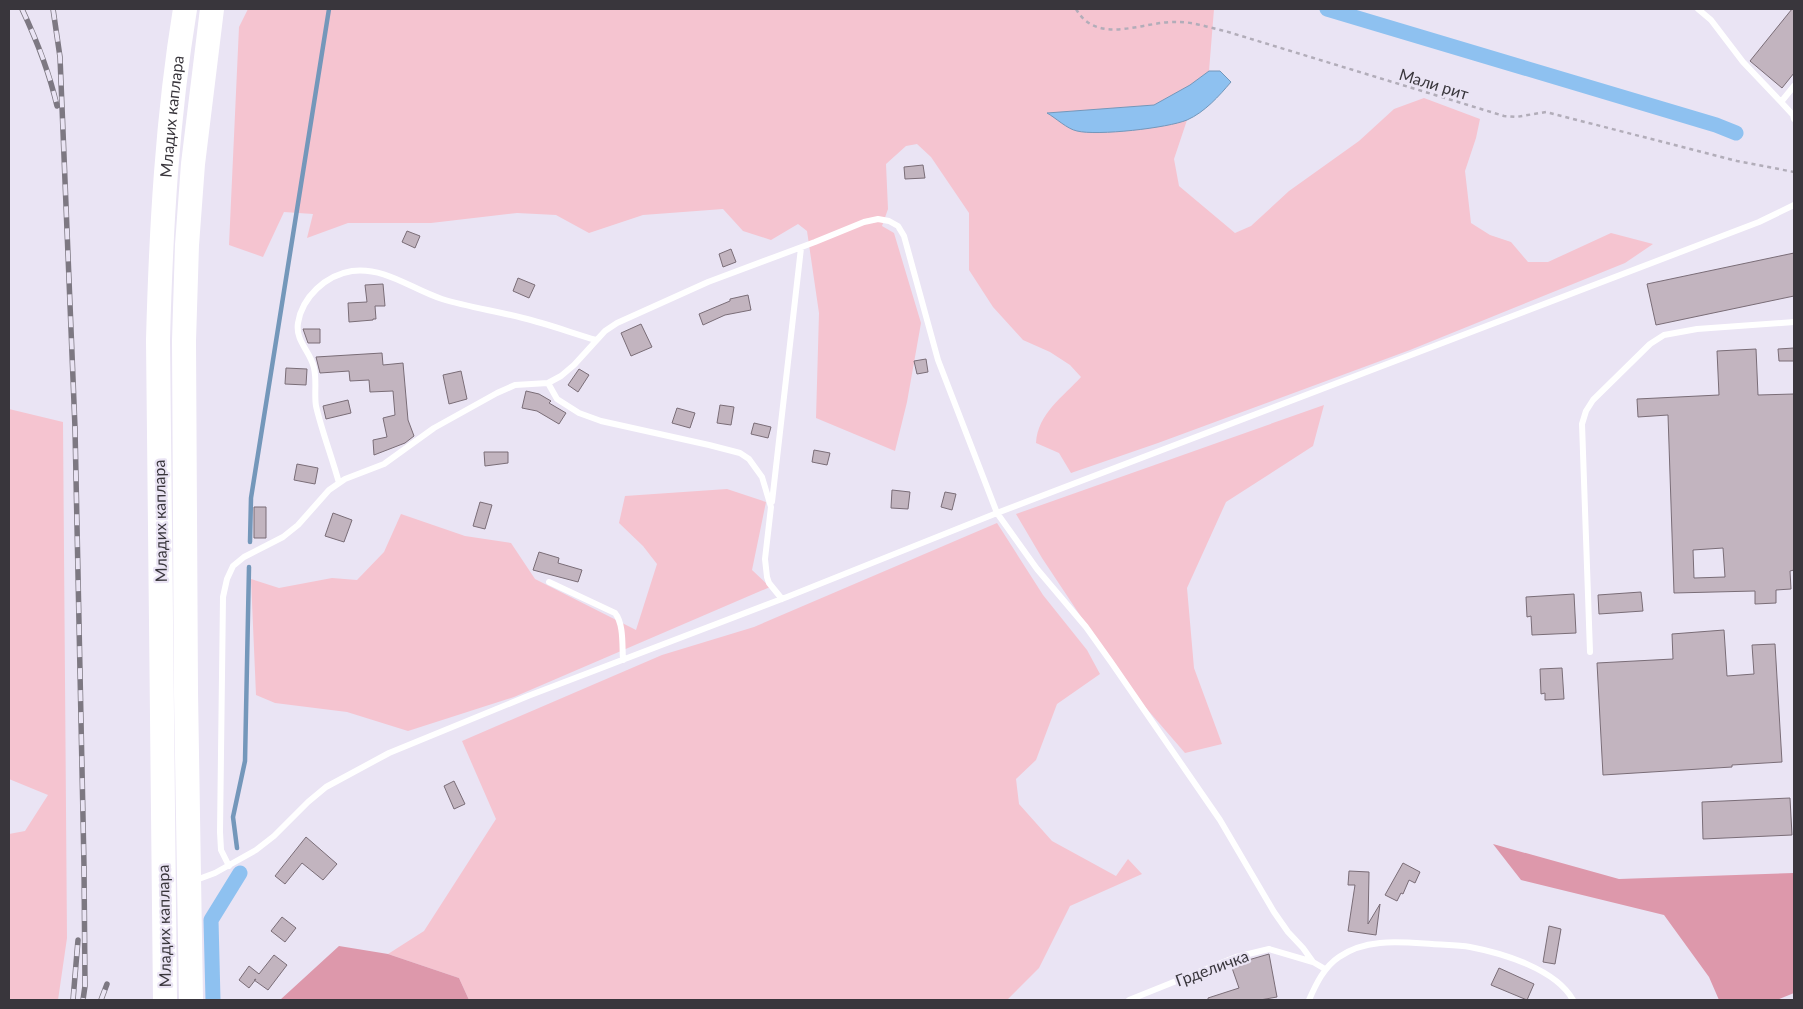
<svg xmlns="http://www.w3.org/2000/svg" width="1803" height="1009" font-family="Lato,sans-serif">
<style>
.green{fill:#f5c4d0}
.forest{fill:#dd98ab}
.water{fill:#8ec1f0;stroke:#7497ba}
.lines{fill:none;stroke-linecap:round;stroke-linejoin:round}
.stream{stroke:#7497ba;stroke-width:4.5}
.canal{stroke:#8ec1f0;stroke-width:15}
.building{fill:#c2b4bf;stroke:#7a6d77;fill-rule:evenodd}
.path{stroke:#b2adb9;stroke-width:2.5;stroke-dasharray:4 4;stroke-linecap:butt}
.lane{stroke:#fff;stroke-width:6}
.highway{stroke:#fff;stroke-width:24}
.rail-casing{stroke:#7d7882;stroke-width:5.5}
.rail{stroke:#eae4f4;stroke-width:4;stroke-dasharray:11;stroke-linecap:butt}
.labels{text-anchor:middle;stroke-width:4.5;stroke-linejoin:round;paint-order:stroke}
.street-label{font-size:16px;fill:#39363c;stroke:#eae4f4}
</style>
<rect width="100%" height="100%" fill="#eae4f4"/>
<path class="green" d="M 248,9 L 1214,9 L 1209,71 L 1190,85 L 1154,105 L 1048,113 L 1076,131 L 1113,132 L 1154,127 L 1187,120 L 1174,159 L 1179,186 L 1235,233 L 1251,226 L 1289,191 L 1359,141 L 1394,109 L 1424,98 L 1480,119 L 1476,138 L 1465,171 L 1471,223 L 1490,235 L 1511,242 L 1528,262 L 1548,262 L 1611,233 L 1653,244 L 1625,263 L 1410,350 L 1158,443 L 1071,473 L 1059,453 L 1036,443 C 1038,413 1063,397 1081,377 L 1070,365 L 1050,352 L 1023,340 L 993,307 L 969,270 L 969,213 L 931,157 L 917,144 L 906,146 L 886,164 L 888,209 L 882,226 L 894,233 L 921,323 L 907,402 L 895,451 L 816,418 L 819,313 L 807,231 L 798,224 L 771,240 L 743,231 L 723,209 L 643,215 L 589,233 L 556,215 L 517,213 L 431,223 L 348,223 L 307,238 L 313,214 L 284,212 L 263,257 L 229,245 L 239,27 Z
M 1324,405 L 1313,446 L 1226,502 L 1187,588 L 1194,668 L 1222,744 L 1185,753 L 1127,686 L 1042,558 L 1016,514 Z
M 9,409 L 63,422 L 67,938 L 58,1000 L 9,1000 L 9,834 L 25,831 L 48,795 L 9,779 Z
M 727,489 L 766,502 L 752,570 L 770,587 L 514,697 L 408,731 L 347,712 L 275,703 L 256,695 L 251,579 L 279,588 L 332,578 L 357,580 L 384,552 L 401,514 L 465,536 L 511,543 L 535,579 L 636,630 L 657,564 L 643,546 L 619,523 L 625,496 Z
M 997,523 L 1043,595 L 1087,650 L 1100,674 L 1057,704 L 1036,760 L 1016,779 L 1019,804 L 1052,841 L 1116,876 L 1128,859 L 1142,874 L 1070,906 L 1039,968 L 1007,1000 L 469,1000 L 459,978 L 388,954 L 424,931 L 496,819 L 462,741 L 662,655 L 754,627 Z"/>
<path class="forest" d="M 1493,844 L 1619,879 L 1794,873 L 1794,993 L 1777,1000 L 1719,1000 L 1709,977 L 1664,915 L 1521,880 Z
M 339,946 L 388,954 L 459,978 L 469,1000 L 280,1000 Z"/>
<path class="water" d="M 1209,71 L 1220,71 L 1231,82 C 1219,96 1205,112 1187,120 C 1168,128 1097,136 1077,131 C 1067,129 1056,118 1047,113 L 1154,105 L 1190,85 Z"/>
<g class="lines">
<path class="stream" d="M 250,542 L 251,498 L 329,9
M 237,848 L 233,817 L 245,761 L 249,567"/>
<path class="canal" d="M 1327,9 L 1716,125 L 1736,133
M 213,1000 L 211,920 L 240,873"/>
</g>
<path class="building" d="M 1792,9 L 1794,9 L 1794,73 L 1782,88 L 1750,61 Z
M 923,165 L 925,178 L 905,179 L 904,167 Z
M 407,231 L 420,236 L 415,248 L 402,242 Z
M 731,249 L 736,262 L 723,267 L 719,254 Z
M 1794,253 L 1794,296 L 1656,325 L 1647,284 Z
M 518,278 L 535,285 L 529,298 L 513,291 Z
M 383,284 L 385,306 L 375,306 L 376,319 L 373,319 L 373,320 L 349,322 L 348,303 L 367,302 L 365,285 Z
M 748,295 L 751,310 L 725,315 L 703,325 L 699,314 L 730,301 L 730,299 Z
M 641,324 L 652,347 L 631,356 L 621,333 Z
M 303,329 L 320,329 L 320,343 L 308,343 Z
M 1794,348 L 1794,361 L 1779,361 L 1778,349 Z
M 1756,349 L 1758,395 L 1794,394 L 1794,570 L 1790,571 L 1791,589 L 1776,590 L 1776,603 L 1755,604 L 1755,591 L 1674,593 L 1668,415 L 1638,417 L 1637,399 L 1719,395 L 1717,351 ZM 1723,548 L 1725,577 L 1694,578 L 1693,550 Z
M 382,353 L 383,365 L 403,363 L 408,420 L 414,436 L 405,443 L 374,455 L 373,440 L 387,437 L 383,418 L 395,415 L 393,391 L 370,392 L 369,380 L 350,381 L 349,371 L 320,373 L 316,357 Z
M 926,359 L 928,372 L 917,374 L 914,361 Z
M 286,368 L 307,369 L 306,385 L 285,384 Z
M 579,369 L 589,375 L 578,392 L 568,385 Z
M 461,371 L 467,399 L 449,404 L 443,375 Z
M 526,391 L 539,394 L 551,401 L 549,403 L 566,413 L 559,424 L 537,411 L 522,408 Z
M 348,400 L 351,413 L 326,419 L 323,406 Z
M 720,405 L 734,407 L 731,425 L 717,423 Z
M 677,408 L 695,413 L 690,428 L 672,423 Z
M 754,423 L 771,427 L 768,438 L 751,434 Z
M 814,450 L 830,453 L 827,465 L 812,462 Z
M 484,452 L 508,452 L 508,463 L 485,466 Z
M 297,464 L 318,468 L 315,484 L 294,480 Z
M 892,490 L 910,492 L 908,509 L 891,508 Z
M 945,492 L 956,494 L 952,510 L 941,507 Z
M 480,502 L 492,505 L 485,529 L 473,526 Z
M 254,507 L 266,507 L 266,538 L 254,538 Z
M 333,513 L 352,520 L 344,542 L 325,536 Z
M 539,552 L 559,558 L 558,563 L 582,570 L 578,582 L 533,570 Z
M 1641,592 L 1643,611 L 1599,614 L 1598,595 Z
M 1574,594 L 1576,633 L 1532,635 L 1531,616 L 1527,617 L 1526,597 Z
M 1724,630 L 1727,676 L 1754,674 L 1752,645 L 1775,644 L 1782,762 L 1732,765 L 1732,767 L 1603,775 L 1597,663 L 1673,659 L 1672,634 Z
M 1562,668 L 1564,699 L 1545,700 L 1545,693 L 1541,694 L 1540,669 Z
M 454,781 L 465,804 L 454,809 L 444,786 Z
M 1790,798 L 1792,835 L 1703,839 L 1702,802 Z
M 306,837 L 337,864 L 323,880 L 302,863 L 285,884 L 275,876 Z
M 1403,863 L 1420,872 L 1415,883 L 1409,880 L 1403,894 L 1401,893 L 1397,901 L 1385,895 Z
M 1349,871 L 1369,872 L 1368,924 L 1380,904 L 1376,935 L 1348,931 L 1355,885 L 1348,885 Z
M 282,917 L 296,928 L 285,942 L 271,931 Z
M 1549,926 L 1561,929 L 1555,964 L 1543,962 Z
M 1269,954 L 1277,997 L 1260,1000 L 1208,1000 L 1208,998 L 1239,988 L 1231,965 Z
M 274,955 L 287,965 L 268,990 L 254,980 L 256,979 L 249,988 L 239,980 L 249,966 L 259,974 Z
M 1499,968 L 1534,984 L 1527,1000 L 1491,985 Z"/>
<g class="lines">
<path class="path" d="M 1076,9 C 1098,47 1145,20 1179,22 C 1194,22 1210,28 1225,31 L 1504,116 L 1516,117 L 1546,112 L 1737,161 L 1794,172"/>
<path class="lane" d="M 1698,9 L 1711,20 L 1743,62 L 1781,102 L 1793,115 L 1794,119
M 1781,102 L 1794,86
M 548,383 L 557,399 L 579,413 L 601,421 L 709,445 L 740,453 L 749,459 L 762,477 L 771,507 L 765,559 L 767,577 L 769,583 L 782,599
M 339,483 C 332,457 322,432 316,406 C 314,394 317,381 314,368 C 311,352 295,341 298,323 C 302,297 326,275 352,271 C 386,267 411,289 442,299 C 468,307 496,311 523,318 C 548,324 572,333 596,340
M 772,502 L 801,248
M 549,582 L 615,613 C 624,624 622,646 623,660
M 1590,652 L 1582,424 L 1586,411 L 1593,400 L 1650,344 L 1664,335 L 1697,329 L 1794,322
M 229,866 L 221,850 L 220,832 L 223,597 L 227,579 L 233,566 L 244,557 L 283,537 L 298,525 L 329,490 L 345,479 L 384,464 L 434,428 L 497,393 L 515,385 L 548,383 L 561,376 L 574,365 L 605,331 L 617,323 L 708,282 L 815,242 L 864,222 L 878,219 L 889,221 L 898,226 L 904,236 L 938,360 L 997,513 L 1759,222 L 1794,205
M 196,880 L 215,873 L 256,850 L 274,836 L 308,802 L 326,787 L 389,753 L 528,696 L 787,597 L 997,513 L 1037,569 L 1086,627 L 1111,662 L 1220,820 L 1274,912 L 1288,932 L 1303,948 L 1313,962
M 1129,1000 L 1236,957 L 1269,949 L 1313,962 L 1325,969
M 1309,1000 C 1316,984 1324,967 1339,957 C 1366,938 1400,942 1432,944 C 1444,945 1458,945 1470,947 C 1502,953 1556,969 1573,1000"/>
<g class="highway">
<path id="s1" d="M 165,1000 L 158,340 C 161,229 167,119 185,9"/>
<path d="M 191,1000 L 186,692 L 184,341 L 187,245 L 193,164 L 212,9"/>
</g>
<defs>
<path id="rail" d="M 22,9 C 37,41 49,71 57,106
M 53,9 L 60,57 L 75,428 L 84,866 L 85,986 L 83,1000
M 73,1000 L 78,940
M 101,1000 L 107,984"/>
</defs>
<use href="#rail" class="rail-casing"/>
<use href="#rail" class="rail"/>
</g>
<g class="labels">
<g class="street-label">
<text transform="translate(1434 84) rotate(17)" y="6">Мали рит</text>
<text dy="6" stroke="none"><textPath href="#s1" startOffset="884">Младих каплара</textPath></text>
<text transform="translate(160 521) rotate(-91)" y="6">Младих каплара</text>
<text transform="translate(164 926) rotate(-91)" y="6">Младих каплара</text>
<text transform="translate(1212 968) rotate(-20)" y="6">Грделичка</text>
</g>
</g>
<rect width="1803" height="1009" fill="none" stroke="#39363c" stroke-width="20"/>
</svg>
